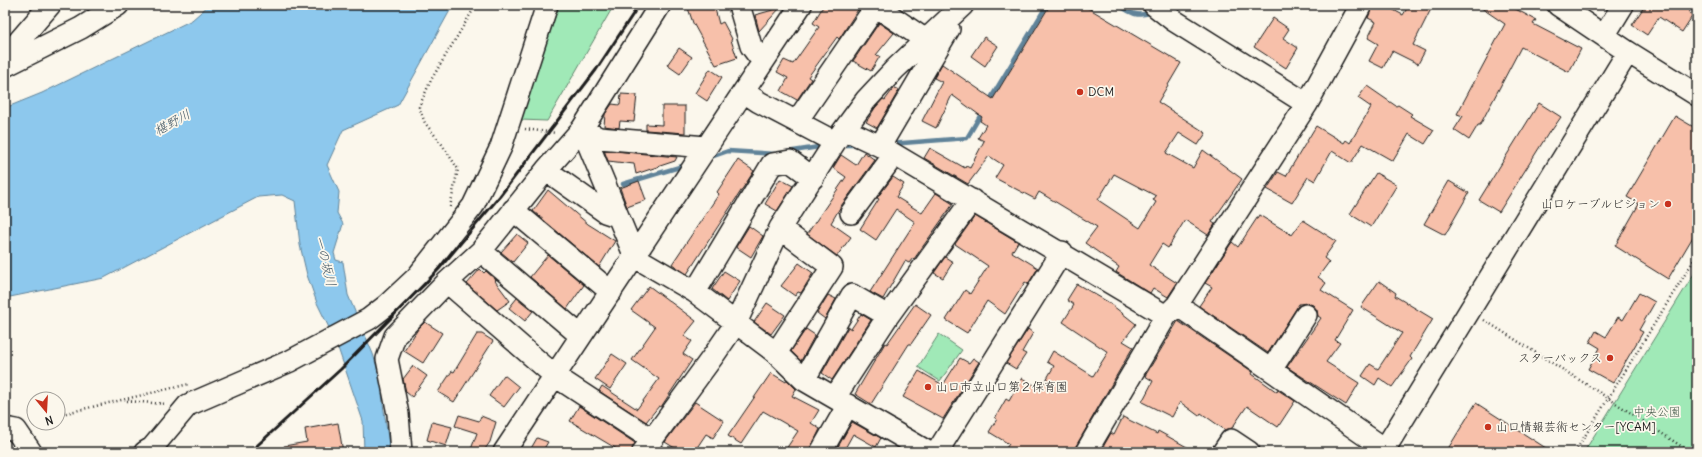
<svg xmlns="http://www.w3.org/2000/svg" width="1702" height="457" font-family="Delius,'Klee One',sans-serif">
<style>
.green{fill:#a0e9b7;stroke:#5e826a}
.water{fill:#8dc8ed;stroke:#608399}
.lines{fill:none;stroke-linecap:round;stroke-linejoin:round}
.stream{stroke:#608399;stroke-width:4.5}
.building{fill:#f7c0aa;stroke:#1c1c1c;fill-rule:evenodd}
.minor-casing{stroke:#1c1c1c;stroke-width:24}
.path{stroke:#1c1c1c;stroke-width:2.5;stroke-dasharray:1 3;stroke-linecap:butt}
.minor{stroke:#fbf7ec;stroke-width:21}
.rail{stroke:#1c1c1c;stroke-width:3}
.poi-dot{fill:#c8321e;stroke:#fbf7ec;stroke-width:1.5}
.labels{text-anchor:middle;stroke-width:3.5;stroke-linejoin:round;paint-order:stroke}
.poi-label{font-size:12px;fill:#1c1c1c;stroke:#fbf7ec;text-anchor:start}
.park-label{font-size:12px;fill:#445a4a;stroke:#fbf7ec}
.water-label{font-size:13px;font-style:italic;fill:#445865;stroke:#fbf7ec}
</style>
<rect width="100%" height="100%" fill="#fbf7ec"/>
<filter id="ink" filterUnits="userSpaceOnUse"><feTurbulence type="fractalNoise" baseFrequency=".025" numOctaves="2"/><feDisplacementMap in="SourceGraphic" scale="8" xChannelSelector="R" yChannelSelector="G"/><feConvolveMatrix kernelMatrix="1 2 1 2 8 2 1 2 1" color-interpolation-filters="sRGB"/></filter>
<g filter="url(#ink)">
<path class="green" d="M 559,5 L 614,5 L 547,121 L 520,120 Z
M 1697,269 L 1697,452 L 1584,452 Z
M 939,334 L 962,350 L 940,381 L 918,367 Z"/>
<path class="water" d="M 209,5 L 453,5 L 398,105 L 343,130 L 327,165 L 339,192 L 337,213 L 343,224 L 334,253 L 336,260 L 343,262 L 348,295 L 373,354 L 381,382 L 383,404 L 390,452 L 364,452 L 363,421 L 336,342 L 317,303 L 307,275 L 300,245 L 295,201 L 282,195 L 258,197 L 104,278 L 5,298 L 5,108 L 42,93 L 192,20 Z"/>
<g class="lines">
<path class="stream" d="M 1119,5 C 1130,13 1138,18 1152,12
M 988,103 L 1047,5
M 890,144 L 967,138 L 983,111
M 840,145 L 859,145
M 787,152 L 825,146
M 708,158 L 728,151 L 775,154
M 623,184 L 686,165"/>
</g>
<path class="building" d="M 687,5 L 714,5 L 719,24 L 723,22 L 732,39 L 731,40 L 737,58 L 716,65 L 693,23 Z
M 824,5 L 861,5 L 839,39 L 837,37 L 808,77 L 811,79 L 797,100 L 781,91 L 788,78 L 777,72 L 784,60 L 793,64 L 819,27 L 813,23 Z
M 1050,5 L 1083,5 L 1181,63 L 1158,102 L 1206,133 L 1198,145 L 1179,133 L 1166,153 L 1193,168 L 1203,150 L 1242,179 L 1212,222 L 1215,224 L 1208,235 L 1185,220 L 1168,248 L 1162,244 L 1149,265 L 1177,283 L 1168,297 L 1153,288 L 1150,293 L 1116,272 L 1119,267 L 1085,243 L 1097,227 L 1039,192 L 1035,199 L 995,178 L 1003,165 L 989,156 L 968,184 L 924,158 L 930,148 L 965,168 L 966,166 L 970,168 L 984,141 L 978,138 L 986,125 L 980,121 L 982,117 L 952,95 L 936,128 L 922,121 L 942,82 L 934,78 L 942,64 L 993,99 ZM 1114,174 L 1156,196 L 1153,200 L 1156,202 L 1140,228 L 1098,200 Z
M 1373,5 L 1384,5 L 1403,15 L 1409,5 L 1433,5 L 1413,45 L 1425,51 L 1418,64 L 1392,51 L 1383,68 L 1369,61 L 1378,44 L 1368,38 L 1376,22 L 1368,18 Z
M 1477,5 L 1508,5 L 1536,20 L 1533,24 L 1581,49 L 1569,72 L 1521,47 L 1480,125 L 1478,125 L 1469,140 L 1454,130 L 1463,116 L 1457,114 L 1505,24 Z
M 1640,5 L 1693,5 L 1689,13 L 1693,15 L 1682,32 L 1659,17 L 1647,35 L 1632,25 L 1644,7 Z
M 780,8 L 759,31 L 755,15 Z
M 1273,18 L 1289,29 L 1283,38 L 1298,48 L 1286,68 L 1254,47 Z
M 879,23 L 894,33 L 876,55 L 880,56 L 871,71 L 853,61 Z
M 984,37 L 998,46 L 985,66 L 971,56 Z
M 679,48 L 692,57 L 680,74 L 667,65 Z
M 710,69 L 722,77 L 707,101 L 695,93 Z
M 1367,86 L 1396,106 L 1398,105 L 1412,114 L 1410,116 L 1434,130 L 1425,144 L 1409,134 L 1393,161 L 1363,144 L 1351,163 L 1332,151 L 1315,181 L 1308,177 L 1292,203 L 1267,189 L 1278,172 L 1286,176 L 1316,126 L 1344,143 L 1346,140 L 1350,143 L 1371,107 L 1358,98 Z
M 894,88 L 899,90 L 877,128 L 866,122 L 875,108 L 883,99 L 885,100 Z
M 621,94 L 637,95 L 634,122 L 620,121 L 619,128 L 604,126 L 605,114 L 612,104 L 620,105 Z
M 1539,103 L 1561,117 L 1552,130 L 1551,129 L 1499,212 L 1479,200 Z
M 662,106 L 685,106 L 685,133 L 646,130 L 646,124 L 662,125 Z
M 1675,116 L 1697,129 L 1697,230 L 1668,279 L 1615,246 L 1639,204 L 1627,197 Z
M 604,150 L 677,157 L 675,161 L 636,174 L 634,164 L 608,161 Z
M 864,152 L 875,160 L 841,206 L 831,223 L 851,237 L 837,256 L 807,234 L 846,177 L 833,168 L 841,155 L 856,165 Z
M 738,160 L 754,171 L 687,274 L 672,264 L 719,194 L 717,192 Z
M 1376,173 L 1397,185 L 1371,227 L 1350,214 Z
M 893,177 L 904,184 L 896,197 L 922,213 L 936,193 L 953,204 L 914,259 L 913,258 L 909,263 L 905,261 L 883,299 L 870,292 L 915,222 L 896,209 L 876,240 L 860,229 L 879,199 L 877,198 Z
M 780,179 L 793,186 L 777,211 L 765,204 Z
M 639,181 L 646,200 L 627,207 L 620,188 Z
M 1449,181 L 1469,193 L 1445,235 L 1424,224 Z
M 548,190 L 588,224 L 615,241 L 599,267 L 533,211 Z
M 1259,215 L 1292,235 L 1303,220 L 1336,241 L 1324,258 L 1329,262 L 1318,277 L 1326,283 L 1321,290 L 1353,310 L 1335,340 L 1340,343 L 1326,362 L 1359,383 L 1346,405 L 1287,367 L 1321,318 L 1318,316 L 1317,310 L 1313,305 L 1307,303 L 1299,304 L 1268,353 L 1199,306 L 1212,287 L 1205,283 L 1232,242 L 1238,247 Z
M 975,216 L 1018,242 L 1012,252 L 1038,268 L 1028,284 L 1025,282 L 1005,314 L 987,301 L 967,333 L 946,320 L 965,290 L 970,294 L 988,266 L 955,244 Z
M 749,226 L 763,236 L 751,257 L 736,247 Z
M 517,234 L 528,243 L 513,262 L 501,252 Z
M 548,255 L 584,285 L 567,309 L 530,277 Z
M 945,257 L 953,262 L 943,278 L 934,273 Z
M 799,263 L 813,273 L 801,293 L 798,292 L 795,296 L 781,286 Z
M 480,269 L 484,273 L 486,271 L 496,280 L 495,281 L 510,301 L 497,310 L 467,284 Z
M 724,271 L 740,281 L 727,301 L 712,289 Z
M 1379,281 L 1396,293 L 1395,296 L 1433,319 L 1410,357 L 1412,359 L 1392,387 L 1379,378 L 1375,385 L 1362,376 L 1370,364 L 1378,369 L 1402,333 L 1361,307 Z
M 1077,284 L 1108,302 L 1136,324 L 1123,341 L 1133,347 L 1076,446 L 1074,452 L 1003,452 L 1009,444 L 989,432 L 997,419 L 995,418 L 1006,399 L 1009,401 L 1022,378 L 1041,389 L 1054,366 L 1047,362 L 1053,351 L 1093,376 L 1108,352 L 1063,322 L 1074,305 L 1067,300 Z
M 649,286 L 696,321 L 684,336 L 692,341 L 683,354 L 692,360 L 661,407 L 659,406 L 646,422 L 599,391 L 602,386 L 637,409 L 659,379 L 632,360 L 655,327 L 631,310 Z
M 1639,293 L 1655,302 L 1639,330 L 1643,332 L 1613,383 L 1588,369 L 1600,348 L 1590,342 L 1596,331 L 1606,337 L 1618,317 L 1623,320 Z
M 828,295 L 836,299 L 825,319 L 817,313 Z
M 517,298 L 533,311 L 525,321 L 509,308 Z
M 767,303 L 785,315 L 771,334 L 754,322 Z
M 915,304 L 931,315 L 911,344 L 909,344 L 871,404 L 855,394 L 885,343 L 887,344 Z
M 861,314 L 871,320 L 832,380 L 822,373 L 848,327 L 851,329 Z
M 1178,321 L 1253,372 L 1252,374 L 1277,392 L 1278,390 L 1295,401 L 1278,427 L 1247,406 L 1232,428 L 1225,430 L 1201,413 L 1199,416 L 1180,402 L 1172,417 L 1142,402 L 1153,381 L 1145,376 Z
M 425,322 L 442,333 L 423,363 L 404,351 L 418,329 Z
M 806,329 L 815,335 L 801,361 L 791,351 Z
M 1028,329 L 1033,333 L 1022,352 L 1026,354 L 1016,369 L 1006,363 Z
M 477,334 L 482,334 L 493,341 L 454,402 L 438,392 L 452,371 L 454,372 Z
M 612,354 L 627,364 L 610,389 L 595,379 Z
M 960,358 L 969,363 L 973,358 L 979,362 L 943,419 L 903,397 L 919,371 L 943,385 Z
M 413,366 L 427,376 L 412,397 L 406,392 L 403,379 Z
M 771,373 L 786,382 L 787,380 L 796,389 L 792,396 L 819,410 L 811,423 L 820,429 L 809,452 L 784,452 L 798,431 L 763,411 L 741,444 L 728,436 Z
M 504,375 L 519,387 L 504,407 L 489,396 Z
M 695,402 L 724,421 L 713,438 L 706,434 L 694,452 L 681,452 L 665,442 Z
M 1476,403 L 1552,452 L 1446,452 Z
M 579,406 L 635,443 L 631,452 L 622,452 L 570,421 Z
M 459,415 L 479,421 L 481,416 L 496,422 L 490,442 L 483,452 L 470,452 L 477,433 L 455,426 Z
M 1123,417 L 1157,434 L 1158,431 L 1196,452 L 1112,452 L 1103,447 L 1111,433 L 1114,435 Z
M 432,422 L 452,427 L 446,446 L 427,440 Z
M 852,422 L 881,438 L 876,447 L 853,434 L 843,452 L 835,452 Z
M 338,423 L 343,452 L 284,452 L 284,446 L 307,442 L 305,429 Z
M 537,438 L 548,442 L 542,452 L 529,452 Z"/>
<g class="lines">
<defs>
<path id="minor" d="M 660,5 L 582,129 L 635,257 L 695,292 L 776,353 L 804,380 L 928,452
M 739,5 L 751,46 L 763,62
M 1154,5 L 1173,20 L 1307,104
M 1558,5 L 1628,52 L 1697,95
M 1604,36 L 1623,5
M 5,57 L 50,5
M 5,66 L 81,28 L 118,5
M 744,92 L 759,102 L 835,142
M 797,121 L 876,6 L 927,41
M 846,130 L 880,146 L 1166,316
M 880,146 L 949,29
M 546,170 L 605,212 L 617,216
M 513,210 L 611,292
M 851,213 L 894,155
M 481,251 L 581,336
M 447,282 L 555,376 L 651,439
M 695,292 L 772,164 L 790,161 L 813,178
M 1177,305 L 1385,449
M 776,353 L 832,267 L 780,228
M 1271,370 L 1306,315
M 804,380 L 852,295 L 888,316
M 835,397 L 888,316 L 972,200
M 5,428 L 16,430 L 31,452
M 145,452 L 152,448 L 188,405 L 290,361 L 369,319 L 387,305 L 417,277 L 473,206 L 501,147 L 547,5
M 401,452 L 398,414 L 387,359 L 395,336 L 447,282 L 481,251 L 546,170 L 582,129 L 599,138 L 706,147
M 504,452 L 801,5
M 643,452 L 714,355 L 736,323 L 780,228 L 835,142 L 866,100 L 895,69 L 963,5
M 821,452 L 848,405
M 937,452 L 1062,252
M 1086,452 L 1166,316 L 1177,305 L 1307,104 L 1361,5
M 1223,452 L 1231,440 L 1249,452
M 1383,452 L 1628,52"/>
</defs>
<use href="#minor" class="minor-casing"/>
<path class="path" d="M 525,129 L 556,133
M 450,207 L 458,169 L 441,143 L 425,123 L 419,107 L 431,80 L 476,5
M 1484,320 L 1608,398 L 1690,452
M 5,400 L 10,411
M 127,401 L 166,404
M 58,415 L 189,384
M 1575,452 L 1697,255"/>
<use href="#minor" class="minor"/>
<path class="rail" d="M 250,452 L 341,369 L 439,269 L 500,196 L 596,70 L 639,5"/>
</g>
</g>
<g class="poi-dot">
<circle cx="1080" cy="92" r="4"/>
<circle cx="1668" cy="204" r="4"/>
<circle cx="1610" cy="358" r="4"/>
<circle cx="928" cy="387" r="4"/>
<circle cx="1488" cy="427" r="4"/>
</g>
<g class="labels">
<g class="poi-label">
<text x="1088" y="96">DCM</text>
<text x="1660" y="208" text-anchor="end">山口ケーブルビジョン</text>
<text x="1602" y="362" text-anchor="end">スターバックス</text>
<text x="936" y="391">山口市立山口第２保育園</text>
<text x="1496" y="431">山口情報芸術センター[YCAM]</text>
</g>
<g class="park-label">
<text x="1657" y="416">中央公園</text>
</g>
<g class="water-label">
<text transform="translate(172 122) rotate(-29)" y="5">椹野川</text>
<text transform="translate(326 261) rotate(76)" y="5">一の坂川</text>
</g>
</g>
<rect width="1702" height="457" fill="none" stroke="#fbf7ec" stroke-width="20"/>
<rect x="10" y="10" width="1682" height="437" fill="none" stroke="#1c1c1c" stroke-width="1.5" filter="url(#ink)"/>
<g transform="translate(46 411) rotate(162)"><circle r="19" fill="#fbf7ec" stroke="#a29f99"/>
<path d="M0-3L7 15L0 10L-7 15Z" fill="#c8321e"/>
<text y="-6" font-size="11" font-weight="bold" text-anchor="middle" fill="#1c1c1c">N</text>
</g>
</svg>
